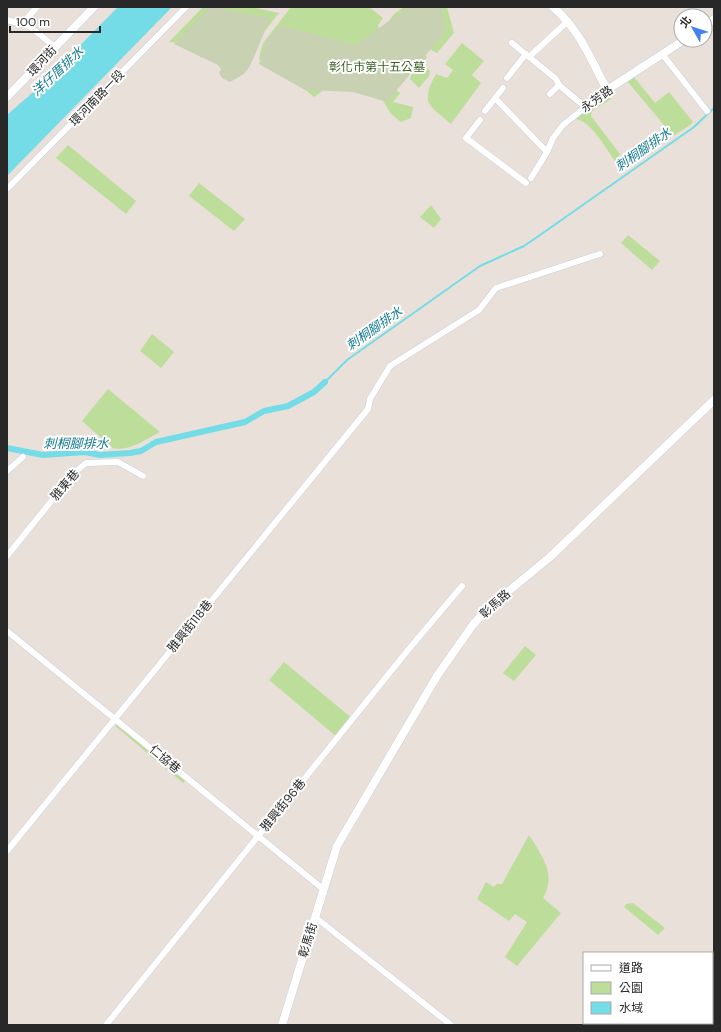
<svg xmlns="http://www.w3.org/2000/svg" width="721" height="1032" font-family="'DM Sans','Noto Sans TC',sans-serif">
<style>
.green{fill:#bddd9a}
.cemetery{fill:#c8d2b2}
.water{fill:#73dce6}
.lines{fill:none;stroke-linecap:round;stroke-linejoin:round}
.stream{stroke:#73dce6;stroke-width:2}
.canal{stroke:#73dce6;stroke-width:6}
.minor-casing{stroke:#c9cfd9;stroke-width:7}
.tertiary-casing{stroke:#c9cfd9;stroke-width:9}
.minor{stroke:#fff;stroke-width:6}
.tertiary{stroke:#fff;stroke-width:8}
.labels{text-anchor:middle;stroke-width:4;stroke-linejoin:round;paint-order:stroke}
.street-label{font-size:12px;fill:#282828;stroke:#fff}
.park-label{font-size:12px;fill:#375f1e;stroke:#fff}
.water-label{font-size:13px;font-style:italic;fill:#157b8f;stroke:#fff}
</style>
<rect width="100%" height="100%" fill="#eae0da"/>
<path class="green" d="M 203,7 L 252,7 L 279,13 L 265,31 L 252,27 L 211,43 L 202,58 L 179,43 L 169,42 Z
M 291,7 L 369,7 L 383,18 L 378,25 L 379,29 L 422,51 L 427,57 L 423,63 L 430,71 L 429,76 L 419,88 L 410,79 L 413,70 L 392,87 L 400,93 L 393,102 L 413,107 L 411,118 L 401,122 L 391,114 L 382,99 L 367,88 L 327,88 L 314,97 L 296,82 L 262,65 L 259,58 L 263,43 L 277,46 L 280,41 L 270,34 Z
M 404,7 L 447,7 L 454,33 L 437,53 L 389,29 L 387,24 L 394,14 Z
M 462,43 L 484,61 L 472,75 L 481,83 L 451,124 C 428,104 420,104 436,74 L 447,78 L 453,70 L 445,64 Z
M 634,77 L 655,103 L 669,92 L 693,122 L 690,125 L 673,136 L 628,82 Z
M 609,94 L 611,99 L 592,111 L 591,116 L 620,154 L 617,164 C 607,151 591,119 574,119 Z
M 68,145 L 136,201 L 126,214 L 56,158 Z
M 199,183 L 245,219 L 234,231 L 189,196 Z
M 431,205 L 441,219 L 434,228 L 420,217 Z
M 628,235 L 660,261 L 652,270 L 621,243 Z
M 152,334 L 174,352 L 161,368 L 140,351 Z
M 108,389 L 160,432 C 146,439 129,452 113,448 L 82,421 Z
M 525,646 L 536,655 L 514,681 L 503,673 Z
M 284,662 L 353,719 L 338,738 L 269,680 Z
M 119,724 L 187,779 L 183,783 L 115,726 Z
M 529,835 C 542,856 557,874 543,898 L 561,913 L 517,966 L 505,957 L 527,922 L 515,914 L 509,921 L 477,899 L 486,882 L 494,887 L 497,884 L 502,884 Z
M 633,903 L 665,928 L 658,935 L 624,907 L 626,904 Z"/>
<path class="cemetery" d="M 209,7 L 271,18 L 263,30 L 265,31 L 250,66 L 244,74 L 230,82 L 222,78 L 219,73 L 221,69 L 218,65 L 174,44 Z
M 408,7 L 441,7 L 445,32 L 387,102 L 353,92 L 305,90 L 259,64 L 266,44 L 263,43 L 270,34 L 272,35 L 279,25 L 356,45 Z"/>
<path class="water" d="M 118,7 L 172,7 L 7,176 L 7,115 L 40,86 Z"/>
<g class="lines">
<path class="stream" d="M 325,382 L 347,360 L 480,266 L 524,246 L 540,235 L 694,127 L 714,108"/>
<path class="canal" d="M 7,448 L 43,455 L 85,452 L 100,455 L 130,453 L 141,451 L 156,442 L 245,422 L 264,411 L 288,406 L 314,392 L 325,382"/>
<defs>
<path id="minor" d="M 7,20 L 22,24 L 37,7
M 22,24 L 29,26 L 55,47
M 512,43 L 556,79 L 559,85 L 550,94
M 663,55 L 707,111
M 530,56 L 568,21
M 507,78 L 526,54
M 559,85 L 585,107
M 495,98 L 547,152
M 485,111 L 503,88
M 480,120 L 466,138 L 526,183
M 531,178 L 547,152 L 553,138 L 563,125 L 607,90
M 7,189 L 186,7
M 7,471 L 23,457
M 7,556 L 74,473 L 86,463 L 118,462 L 143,476
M 7,631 L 323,889
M 7,851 L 368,409 L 370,399 L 390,366 L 479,310 L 496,288 L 600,254
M 315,917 L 451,1025
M 106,1025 L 408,650 L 462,586"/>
<path id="tertiary" d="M 553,7 C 579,29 592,61 607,90 L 684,40
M 705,25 L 714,19
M 7,97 L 94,7
M 282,1025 L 337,846 L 437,676 L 472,626 L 487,609 L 550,557 L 714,400"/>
</defs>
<use href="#minor" class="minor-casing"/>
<use href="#tertiary" class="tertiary-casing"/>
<use href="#minor" class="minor"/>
<use href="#tertiary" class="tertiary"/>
</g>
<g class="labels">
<g class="street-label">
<text transform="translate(42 61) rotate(-47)" y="4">環河街</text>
<text transform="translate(97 98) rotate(-46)" y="4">環河南路一段</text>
<text transform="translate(597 99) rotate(-36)" y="4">永芳路</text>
<text transform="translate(65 485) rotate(-49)" y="4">雅東巷</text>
<text transform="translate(495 604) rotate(-42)" y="4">彰馬路</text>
<text transform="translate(190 626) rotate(-51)" y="4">雅興街118巷</text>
<text transform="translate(165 759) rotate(40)" y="4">仁協巷</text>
<text transform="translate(283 805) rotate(-51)" y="4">雅興街96巷</text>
<text transform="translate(308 940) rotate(-73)" y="4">彰馬街</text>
</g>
<g class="park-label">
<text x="377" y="71">彰化市第十五公墓</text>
</g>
<g class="water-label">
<text transform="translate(57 71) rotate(-43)" y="5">洋仔厝排水</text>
<text transform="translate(643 149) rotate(-35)" y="5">刺桐腳排水</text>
<text transform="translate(374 328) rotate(-35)" y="5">刺桐腳排水</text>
<text x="76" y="448">刺桐腳排水</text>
</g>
</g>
<rect width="721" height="1032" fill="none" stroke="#282828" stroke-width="16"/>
<rect x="583" y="952" width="130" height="72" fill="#ffffff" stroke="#a9a9a9"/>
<rect x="591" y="965" width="20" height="6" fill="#ffffff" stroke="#a9a9a9"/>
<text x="619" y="972" font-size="12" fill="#282828">道路</text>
<rect x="591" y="982" width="20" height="12" fill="#bddd9a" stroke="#a9a9a9"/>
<text x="619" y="992" font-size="12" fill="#282828">公園</text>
<rect x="591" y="1002" width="20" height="12" fill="#73dce6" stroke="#a9a9a9"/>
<text x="619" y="1012" font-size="12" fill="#282828">水域</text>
<g transform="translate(693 28) rotate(309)"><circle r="19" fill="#ffffff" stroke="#a9a9a9"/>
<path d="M0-3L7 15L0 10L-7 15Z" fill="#4382ee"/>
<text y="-6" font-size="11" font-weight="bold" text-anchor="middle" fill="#282828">北</text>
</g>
<path d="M10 26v6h90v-6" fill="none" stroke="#282828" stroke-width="2"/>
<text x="16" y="26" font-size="12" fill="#282828" stroke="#ffffff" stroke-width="3" paint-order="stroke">100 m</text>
</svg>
